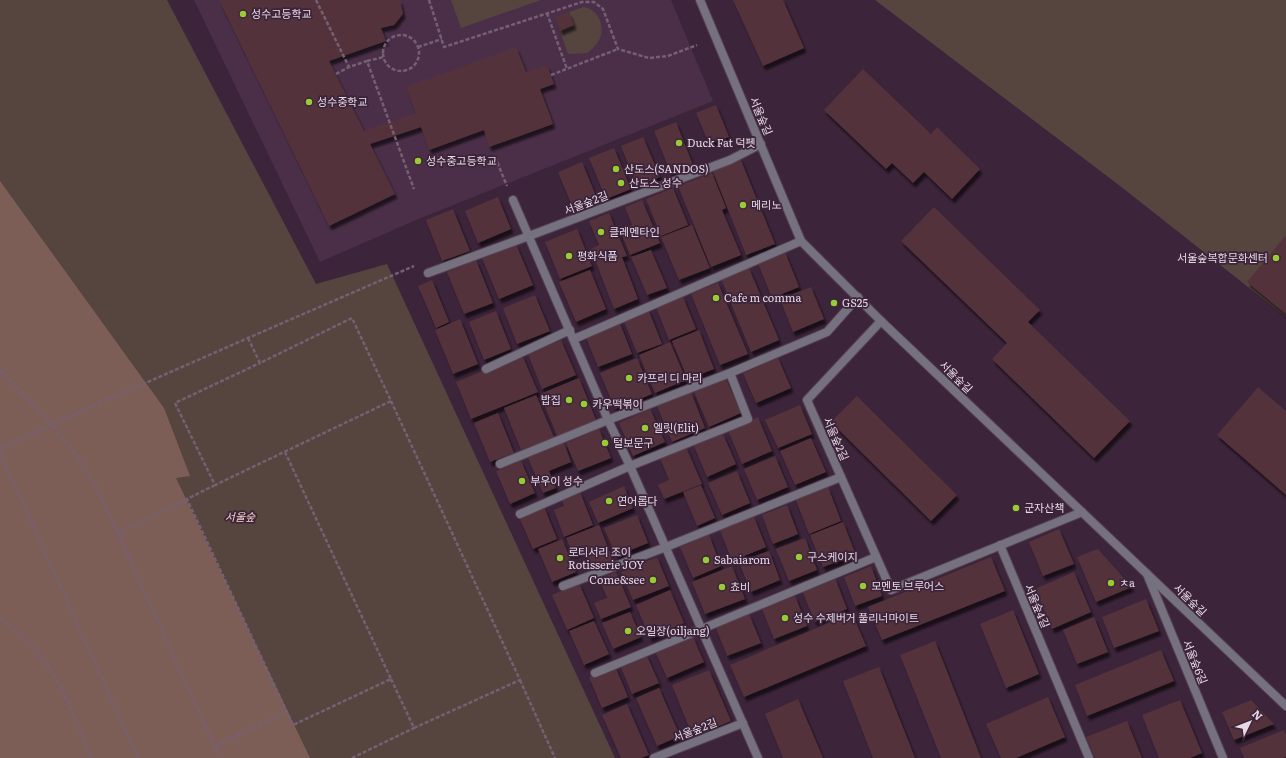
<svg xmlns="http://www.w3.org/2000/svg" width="1286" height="758" font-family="Literata,'Noto Sans KR',serif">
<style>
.built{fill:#4b2f49}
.green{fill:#56443f}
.forest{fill:#7d5e56}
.building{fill:#53323b;filter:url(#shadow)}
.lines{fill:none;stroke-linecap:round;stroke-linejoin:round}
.service-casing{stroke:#574155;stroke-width:10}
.minor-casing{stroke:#574155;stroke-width:10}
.tertiary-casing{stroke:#574155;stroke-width:10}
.path{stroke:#756073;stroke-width:2.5;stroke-dasharray:4 2;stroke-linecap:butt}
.service{stroke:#75717f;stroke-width:8}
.minor{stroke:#75717f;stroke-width:8}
.tertiary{stroke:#75717f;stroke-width:8}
.poi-dot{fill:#99cb36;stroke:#3c243a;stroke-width:1.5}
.labels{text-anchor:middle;stroke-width:3.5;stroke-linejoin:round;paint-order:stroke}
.poi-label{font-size:11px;fill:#e7d8e5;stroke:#3c243a;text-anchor:start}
.street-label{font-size:11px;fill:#e7d8e5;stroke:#3c243a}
.park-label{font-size:11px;font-style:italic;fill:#f9d3cb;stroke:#3c243a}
</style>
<defs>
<filter id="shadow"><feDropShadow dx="2.5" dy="4.5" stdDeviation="1" flood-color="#0009"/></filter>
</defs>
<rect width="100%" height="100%" fill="#3c243a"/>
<path class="built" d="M 194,0 L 671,0 L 713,101 L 416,220 L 320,262 Z"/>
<path class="green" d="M 0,0 L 167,0 L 316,284 L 387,264 L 615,758 L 0,758 Z
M 451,0 L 541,0 L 461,28 Z
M 875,0 L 1286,0 L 1286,317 L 1124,189 Z
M 584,7 C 598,9 605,25 600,38 C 598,44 592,49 587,53 L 568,54 L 560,31 L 574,25 L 569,12 Z"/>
<path class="forest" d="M 0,181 L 164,408 L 190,476 L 176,478 L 310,758 L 0,758 Z"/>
<path class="building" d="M 219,0 L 400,0 L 403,14 L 394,25 L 381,28 L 386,41 L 329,61 L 364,131 L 416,113 L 406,87 L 516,47 L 526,72 L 547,65 L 554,84 L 540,89 L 553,124 L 489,147 L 484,130 L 429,150 L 421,127 L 370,144 L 395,194 L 329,226 Z
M 733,0 L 783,0 L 804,48 L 763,66 Z
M 569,12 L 574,25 L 560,31 L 555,17 Z
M 863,69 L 931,134 L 937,127 L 980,169 L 952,199 L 924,172 L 913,183 L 892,163 L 886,169 L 824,110 Z
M 716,105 L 729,137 L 709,144 L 696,113 Z
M 676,122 L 693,165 L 671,174 L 654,131 Z
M 643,137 L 660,177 L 637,186 L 621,146 Z
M 614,148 L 631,189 L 606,199 L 589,158 Z
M 740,158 L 775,244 L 746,255 L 712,169 Z
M 582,162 L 598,201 L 574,211 L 558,172 Z
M 712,173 L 726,208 L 722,210 L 741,255 L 711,267 L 678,186 Z
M 673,188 L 688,225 L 661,236 L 646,199 Z
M 498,197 L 511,229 L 478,243 L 465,211 Z
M 642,200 L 660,243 L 630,255 L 620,230 L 632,225 L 625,207 Z
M 934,207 L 1040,310 L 1028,322 L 1130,421 L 1094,458 L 992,359 L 1007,343 L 901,241 Z
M 453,209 L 470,251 L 442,261 L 426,220 Z
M 609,213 L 627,256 L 622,257 L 638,299 L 614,309 L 591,249 L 599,245 L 589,221 Z
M 692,225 L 710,268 L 679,280 L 661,237 Z
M 577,229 L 592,266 L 560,279 L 545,242 Z
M 1286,235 L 1286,314 L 1247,282 Z
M 516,244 L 533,285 L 499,299 L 482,258 Z
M 651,250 L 667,288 L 647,295 L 631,257 Z
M 785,252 L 799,287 L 772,298 L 758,263 Z
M 476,260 L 493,303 L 464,314 L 447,272 Z
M 749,268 L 779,340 L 751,352 L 721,279 Z
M 590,270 L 606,309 L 576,322 L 559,282 Z
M 432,280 L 449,322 L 436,328 L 418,286 Z
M 718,283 L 748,354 L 720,365 L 691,294 Z
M 811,287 L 824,319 L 793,332 L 780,299 Z
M 535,295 L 550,331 L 517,344 L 503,308 Z
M 683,297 L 696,329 L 669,340 L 656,307 Z
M 648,309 L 662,344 L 637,353 L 623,319 Z
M 496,311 L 511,349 L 484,360 L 469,322 Z
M 460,319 L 478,364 L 453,374 L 435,330 Z
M 619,321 L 632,354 L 598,367 L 585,335 Z
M 699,330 L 714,369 L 688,379 L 672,341 Z
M 561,340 L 576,375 L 542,389 L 528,354 Z
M 670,342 L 686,380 L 655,393 L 639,355 Z
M 522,355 L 538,392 L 471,419 L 456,382 Z
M 637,358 L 652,394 L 615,409 L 600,373 Z
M 778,358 L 791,388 L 756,403 L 743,373 Z
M 579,378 L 596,420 L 557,436 L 540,394 Z
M 726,379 L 741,413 L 709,427 L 694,392 Z
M 1258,387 L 1286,411 L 1286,495 L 1217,435 Z
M 691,392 L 705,428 L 672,442 L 657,406 Z
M 536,395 L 554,437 L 521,450 L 504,408 Z
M 857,396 L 957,495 L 931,521 L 831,422 Z
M 800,405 L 812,434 L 778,448 L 765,420 Z
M 650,409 L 665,442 L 633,456 L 619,423 Z
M 498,413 L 514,453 L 490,462 L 474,423 Z
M 758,417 L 772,451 L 742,464 L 728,430 Z
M 599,429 L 611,458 L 578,471 L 566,443 Z
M 723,434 L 736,464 L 707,477 L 694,446 Z
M 811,438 L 826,472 L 795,485 L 780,451 Z
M 564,443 L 571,462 L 549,471 L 556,488 L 543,493 L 528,458 Z
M 686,447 L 702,484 L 664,499 L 658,485 L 669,480 L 660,458 Z
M 775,456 L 788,487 L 757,500 L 744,469 Z
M 521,461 L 535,493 L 510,504 L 496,471 Z
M 737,471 L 750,503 L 722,515 L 708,483 Z
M 701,485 L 715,518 L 697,526 L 683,492 Z
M 624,486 L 633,508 L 598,523 L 589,502 Z
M 828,487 L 841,521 L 809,534 L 796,500 Z
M 580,492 L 593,525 L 564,537 L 554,510 L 564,506 L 562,499 Z
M 787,505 L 798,534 L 773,544 L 762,515 Z
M 544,507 L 557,539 L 533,549 L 519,517 Z
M 637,515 L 648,543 L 616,556 L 604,528 Z
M 754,517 L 766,547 L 732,561 L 720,530 Z
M 843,522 L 856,555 L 823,567 L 810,535 Z
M 599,525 L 613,560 L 592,569 L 584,549 L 573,554 L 566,538 Z
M 1059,529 L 1074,564 L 1043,576 L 1029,542 Z
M 709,535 L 721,566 L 693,578 L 680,547 Z
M 805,538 L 817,570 L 789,581 L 776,549 Z
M 562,539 L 576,572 L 552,582 L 538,549 Z
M 1098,549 L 1132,587 L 1096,602 L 1077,557 Z
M 769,551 L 780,580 L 751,592 L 739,562 Z
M 657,557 L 669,586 L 633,600 L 621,572 Z
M 991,557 L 1005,591 L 882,640 L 868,607 Z
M 732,566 L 745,599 L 705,614 L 692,582 Z
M 871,566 L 882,596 L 855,606 L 844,577 Z
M 616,572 L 631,607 L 601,619 L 594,603 L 607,598 L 599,579 Z
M 1074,572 L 1091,612 L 1052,629 L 1035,589 Z
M 835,578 L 847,609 L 815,622 L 802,591 Z
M 579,583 L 594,618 L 567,630 L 552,595 Z
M 670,590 L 684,623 L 650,638 L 636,605 Z
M 795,596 L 807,626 L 774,639 L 762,609 Z
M 1146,599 L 1159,631 L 1114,648 L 1102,617 Z
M 1013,610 L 1039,674 L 1006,688 L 980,624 Z
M 630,612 L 641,637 L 613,649 L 602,623 Z
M 852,613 L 866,646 L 744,697 L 730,665 Z
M 749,614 L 761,643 L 727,656 L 716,628 Z
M 1094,617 L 1108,652 L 1077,664 L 1063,630 Z
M 594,621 L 609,654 L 584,665 L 569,631 Z
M 693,637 L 704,662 L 667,678 L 656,653 Z
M 935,641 L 981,758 L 941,758 L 900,655 Z
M 1161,650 L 1174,681 L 1087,716 L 1075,685 Z
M 646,654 L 659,683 L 632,694 L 620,665 Z
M 615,666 L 628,697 L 602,708 L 589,677 Z
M 879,667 L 915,758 L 873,758 L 843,681 Z
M 709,670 L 731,721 L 693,737 L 672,685 Z
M 659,688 L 680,736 L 657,746 L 636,698 Z
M 1048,697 L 1065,737 L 1016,758 L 1001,758 L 986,724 Z
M 798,699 L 823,758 L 783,758 L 765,714 Z
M 1180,700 L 1202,753 L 1190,758 L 1159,758 L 1142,715 Z
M 1251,700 L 1274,724 L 1234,740 L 1222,712 Z
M 627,704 L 649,755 L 641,758 L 621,758 L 602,715 Z
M 1127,721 L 1142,758 L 1095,758 L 1086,737 Z
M 1284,730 L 1286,734 L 1286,757 L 1283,758 L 1244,758 L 1240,748 Z"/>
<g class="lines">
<defs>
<path id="service" d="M 500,464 L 608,420 L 730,373 L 827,332 L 858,297
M 520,514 L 630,466 L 748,419 L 730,373
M 563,586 L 666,547 L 841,477
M 595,673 L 876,557
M 654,758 L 743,723"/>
<path id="minor" d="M 513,200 L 608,420 L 630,466 L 758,758
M 428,273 L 529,236 L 730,160 L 761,144
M 881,321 L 807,400 L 891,590 L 1082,512
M 574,339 L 801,241
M 486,369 L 570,330
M 1000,545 L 1089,758
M 1147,574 L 1223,758"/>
<path id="tertiary" d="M 700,0 L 801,241 L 881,321 L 1286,706"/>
</defs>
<use href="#service" class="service-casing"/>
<use href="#minor" class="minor-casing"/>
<use href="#tertiary" class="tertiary-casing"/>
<path class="path" d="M 316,0 L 349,67 L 367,61 L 414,189
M 429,0 L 444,47 L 582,2 L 594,2 L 603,9 L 618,49 L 649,58 L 668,56 L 697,45
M 547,13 L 567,69
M383 53a18 18 0 1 1 36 0a18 18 0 1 1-36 0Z
M 418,47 L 442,39
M 367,61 L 384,57
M 336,74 L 349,67
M 551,75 L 618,49
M 495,157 L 507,186
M 248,338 L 260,363 L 352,318 L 391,401 L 215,485 L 175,403 L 260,363
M 0,370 L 52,424 L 76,455 L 96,486 L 220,758
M 0,449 L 52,424 L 248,338 L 414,266
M 0,453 L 138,758
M 215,485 L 187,499 L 293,725 L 391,679 L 285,452
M 118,534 L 187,499
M 0,618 C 18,632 35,647 48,666 C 67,693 78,727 91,758
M 391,679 L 414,728 L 520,680 L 391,401
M 520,680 L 555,758
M 215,746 L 287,712
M 352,758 L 414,728"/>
<use href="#service" class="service"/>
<use href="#minor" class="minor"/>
<use href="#tertiary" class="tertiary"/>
</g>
<g class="poi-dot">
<circle cx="243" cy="14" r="4"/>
<circle cx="309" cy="102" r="4"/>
<circle cx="679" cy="143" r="4"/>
<circle cx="418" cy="161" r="4"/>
<circle cx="616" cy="169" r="4"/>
<circle cx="621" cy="183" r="4"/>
<circle cx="743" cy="205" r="4"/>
<circle cx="601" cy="232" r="4"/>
<circle cx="569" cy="256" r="4"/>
<circle cx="1276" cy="258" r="4"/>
<circle cx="716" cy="298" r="4"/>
<circle cx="834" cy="303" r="4"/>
<circle cx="629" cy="378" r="4"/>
<circle cx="569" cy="400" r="4"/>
<circle cx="584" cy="404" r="4"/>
<circle cx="645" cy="428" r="4"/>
<circle cx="605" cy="443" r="4"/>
<circle cx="522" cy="481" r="4"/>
<circle cx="609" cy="501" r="4"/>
<circle cx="1016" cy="508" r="4"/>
<circle cx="799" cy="557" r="4"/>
<circle cx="560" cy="558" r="4"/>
<circle cx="706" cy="560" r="4"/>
<circle cx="653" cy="580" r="4"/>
<circle cx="1111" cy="583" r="4"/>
<circle cx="863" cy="586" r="4"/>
<circle cx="722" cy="587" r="4"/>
<circle cx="785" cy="618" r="4"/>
<circle cx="628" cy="631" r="4"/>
</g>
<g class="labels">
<g class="poi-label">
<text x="251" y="18">성수고등학교</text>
<text x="317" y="106">성수중학교</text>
<text x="687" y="147">Duck Fat 덕펫</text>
<text x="426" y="165">성수중고등학교</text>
<text x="624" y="173">산도스(SANDOS)</text>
<text x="629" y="187">산도스 성수</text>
<text x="751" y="209">메리노</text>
<text x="609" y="236">클레멘타인</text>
<text x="577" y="260">평화식품</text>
<text x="1268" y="262" text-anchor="end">서울숲복합문화센터</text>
<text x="724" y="302">Cafe m comma</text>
<text x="842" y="307">GS25</text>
<text x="637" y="382">카프리 디 마리</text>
<text x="561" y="404" text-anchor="end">밥집</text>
<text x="592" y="408">카우떡볶이</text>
<text x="653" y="432">엘릿(Elit)</text>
<text x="613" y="447">털보문구</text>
<text x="530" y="485">부우이 성수</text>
<text x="617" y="505">연어롭다</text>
<text x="1024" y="512">군자산책</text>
<text x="568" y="556">로티서리 조이<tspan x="568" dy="13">Rotisserie JOY</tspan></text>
<text x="807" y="561">구스케이지</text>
<text x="714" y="564">Sabaiarom</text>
<text x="645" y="584" text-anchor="end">Come&amp;see</text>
<text x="1119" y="587">ㅊa</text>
<text x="871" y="590">모멘토 브루어스</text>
<text x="730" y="591">쵸비</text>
<text x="793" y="622">성수 수제버거 풀리너마이트</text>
<text x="636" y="635">오일장(oiljang)</text>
</g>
<g class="street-label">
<text transform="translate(761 116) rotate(67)" y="4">서울숲길</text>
<text transform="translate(586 203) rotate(-21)" y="4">서울숲2길</text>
<text transform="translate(956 377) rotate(44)" y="4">서울숲길</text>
<text transform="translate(836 439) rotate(66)" y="4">서울숲2길</text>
<text transform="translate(1190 600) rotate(44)" y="4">서울숲길</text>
<text transform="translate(1037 606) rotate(67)" y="4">서울숲4길</text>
<text transform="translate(1195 662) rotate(68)" y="4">서울숲6길</text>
<text transform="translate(695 730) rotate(-21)" y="4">서울숲2길</text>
</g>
<g class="park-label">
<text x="240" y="521">서울숲</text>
</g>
</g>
<g transform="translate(1250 722) rotate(47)" stroke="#3c243a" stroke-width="3" paint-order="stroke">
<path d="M0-3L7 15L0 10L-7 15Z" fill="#e7d8e5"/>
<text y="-6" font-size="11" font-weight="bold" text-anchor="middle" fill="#e7d8e5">N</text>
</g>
</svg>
